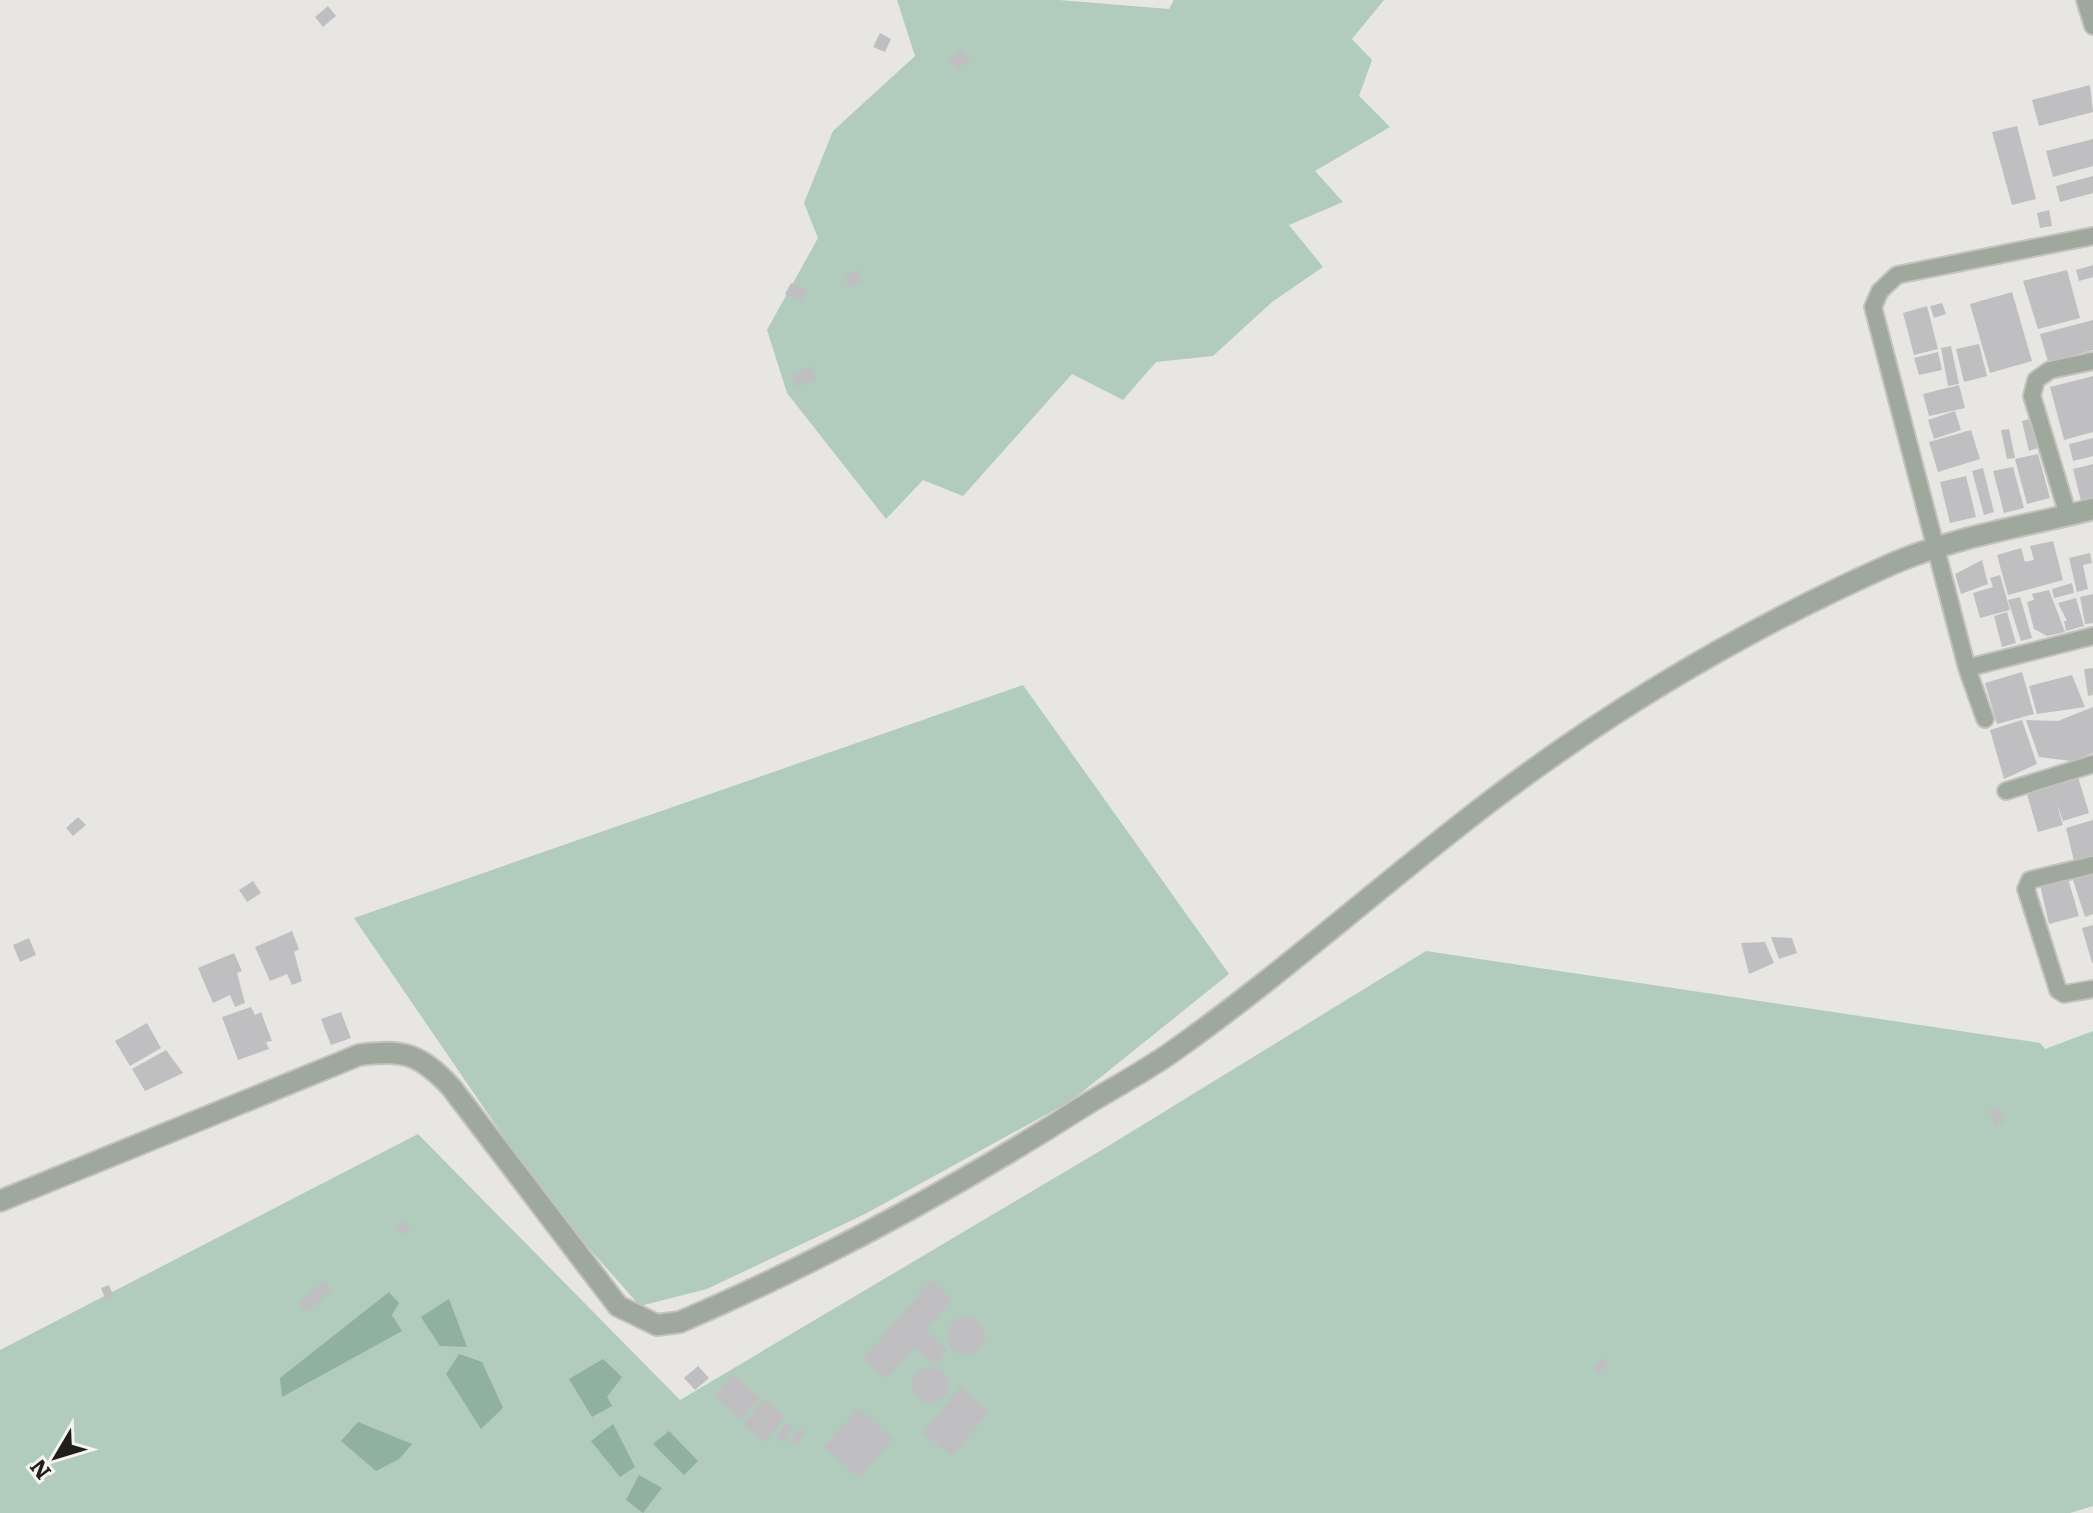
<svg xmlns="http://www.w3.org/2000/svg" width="2093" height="1513" font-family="Literata,serif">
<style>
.green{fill:#b1cbbd}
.forest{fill:#8fb19e}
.building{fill:#bfbfc2}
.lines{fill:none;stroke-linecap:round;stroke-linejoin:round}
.minor-casing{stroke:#c4c2bf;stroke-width:20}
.tertiary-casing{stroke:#c4c2bf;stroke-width:24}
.minor{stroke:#9fa89c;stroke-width:16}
.tertiary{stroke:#9fa89c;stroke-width:20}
</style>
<rect width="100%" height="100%" fill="#e8e6e3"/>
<path class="green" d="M 897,0 L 1059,0 L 1169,9 L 1174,0 L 1384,0 L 1352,39 L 1372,60 L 1359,96 L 1390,127 L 1315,171 L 1343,202 L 1289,225 L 1323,267 L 1272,302 L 1213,356 L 1156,362 L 1123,400 L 1072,374 L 963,496 L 923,480 L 886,519 L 787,393 L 767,330 L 818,238 L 804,203 L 833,131 L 915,56 Z
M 1023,685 L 1229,974 L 1071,1101 L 865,1214 L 707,1289 L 640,1306 L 549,1203 L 354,918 Z
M 1426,951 L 2040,1043 L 2045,1049 L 2093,1031 L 2093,1506 L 2070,1513 L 0,1513 L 0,1350 L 418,1134 L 680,1400 L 1110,1145 Z"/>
<path class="forest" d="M 389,1292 L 399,1303 L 392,1315 L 402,1331 L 282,1397 L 280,1378 Z
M 449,1299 L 467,1347 L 440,1346 L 421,1317 Z
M 459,1354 L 482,1362 L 503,1408 L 481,1429 L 446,1374 Z
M 603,1359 L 622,1377 L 607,1397 L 612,1406 L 592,1417 L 569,1379 Z
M 358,1422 L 412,1444 L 399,1459 L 376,1471 L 341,1441 Z
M 613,1424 L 635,1467 L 620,1477 L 591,1441 Z
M 669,1431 L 698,1461 L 684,1475 L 653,1444 Z
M 639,1475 L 662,1488 L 643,1513 L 626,1500 Z"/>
<path class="building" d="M 328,6 L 336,16 L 323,27 L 315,17 Z
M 880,33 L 891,39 L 885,52 L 873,47 Z
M 962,49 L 970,60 L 957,70 L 949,59 Z
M 2090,85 L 2093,112 L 2039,126 L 2032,100 Z
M 2017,126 L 2036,199 L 2012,205 L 1992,132 Z
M 2093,139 L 2093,166 L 2053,177 L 2046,151 Z
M 2093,176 L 2093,193 L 2060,202 L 2056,186 Z
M 2049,210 L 2052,226 L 2040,228 L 2037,213 Z
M 2093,265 L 2093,277 L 2079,281 L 2076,270 Z
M 858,270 L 863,281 L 849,287 L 844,276 Z
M 2067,270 L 2080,318 L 2038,329 L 2023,281 Z
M 791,283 L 807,291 L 801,302 L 785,294 Z
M 2012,292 L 2032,361 L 1990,373 L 1970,304 Z
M 1942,303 L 1946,314 L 1934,318 L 1930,306 Z
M 1927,306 L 1938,349 L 1914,355 L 1903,313 Z
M 2093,320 L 2093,350 L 2048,362 L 2040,334 Z
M 1979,344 L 1987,376 L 1964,382 L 1956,349 Z
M 1951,346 L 1959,384 L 1948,386 L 1941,348 Z
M 1938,352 L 1942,370 L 1919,375 L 1914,358 Z
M 810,366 L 816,379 L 797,388 L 791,374 Z
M 2093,376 L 2093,432 L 2064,440 L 2050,387 Z
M 1959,385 L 1965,408 L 1929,416 L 1923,394 Z
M 1955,411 L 1961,430 L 1934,439 L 1928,420 Z
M 2030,419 L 2038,448 L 2029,451 L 2022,421 Z
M 2009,429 L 2015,458 L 2007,459 L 2001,430 Z
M 1971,430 L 1980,459 L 1938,472 L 1929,442 Z
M 2093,438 L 2093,456 L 2073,461 L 2069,444 Z
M 2038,454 L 2050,498 L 2027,504 L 2015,459 Z
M 2093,464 L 2093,498 L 2081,501 L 2073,469 Z
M 2013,467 L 2024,508 L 2004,513 L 1993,471 Z
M 1983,468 L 1994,512 L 1984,515 L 1972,471 Z
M 1966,476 L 1976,517 L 1950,523 L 1940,482 Z
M 2053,541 L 2063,580 L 2008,595 L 1997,555 L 2021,548 L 2025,562 L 2034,560 L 2030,546 Z
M 2090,553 L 2092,563 L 2083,565 L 2088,589 L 2077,592 L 2069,558 Z
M 1982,560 L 1988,584 L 1961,594 L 1955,574 Z
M 2000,575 L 2010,610 L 1980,618 L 1973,593 L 1993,587 L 1990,578 Z
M 2072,583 L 2074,593 L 2054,598 L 2052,589 Z
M 2049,590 L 2065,632 L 2047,636 L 2034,629 L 2027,602 L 2034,600 L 2032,594 Z
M 2093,594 L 2093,623 L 2085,624 L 2080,597 Z
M 2020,597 L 2032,638 L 2021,641 L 2008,600 Z
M 2076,598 L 2084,626 L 2066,631 L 2064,621 L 2067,621 L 2058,603 Z
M 2007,612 L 2016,643 L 2002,647 L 1994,616 Z
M 2093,668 L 2093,695 L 2088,696 L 2084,669 Z
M 2022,672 L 2034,714 L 1997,724 L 1985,683 Z
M 2072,675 L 2085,707 L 2037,714 L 2029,686 Z
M 2093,707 L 2093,753 L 2072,761 L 2039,757 L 2026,720 L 2058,721 Z
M 2022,720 L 2037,764 L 2004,779 L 1990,730 Z
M 2078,777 L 2089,813 L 2063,821 L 2056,801 L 2063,825 L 2038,832 L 2027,794 Z
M 78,817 L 86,825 L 73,836 L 66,828 Z
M 2093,820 L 2093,860 L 2075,865 L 2066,828 Z
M 2093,874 L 2093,914 L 2085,917 L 2073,880 Z
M 2068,879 L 2079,916 L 2049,924 L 2040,885 Z
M 253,881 L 261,893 L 247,902 L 239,890 Z
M 2093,925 L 2093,963 L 2092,963 L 2082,928 Z
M 292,931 L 299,949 L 294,952 L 302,981 L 292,985 L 287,974 L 270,981 L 255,947 Z
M 1771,937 L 1792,938 L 1797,953 L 1779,959 Z
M 29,938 L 36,955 L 20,962 L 13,945 Z
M 1765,942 L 1774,963 L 1749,974 L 1741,943 Z
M 234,953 L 242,971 L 237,973 L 245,1003 L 235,1007 L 230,995 L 213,1003 L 198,968 Z
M 251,1007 L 255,1015 L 261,1012 L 272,1041 L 266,1042 L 269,1049 L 238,1060 L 222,1017 Z
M 341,1012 L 351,1038 L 331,1045 L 321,1019 Z
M 147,1023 L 161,1048 L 130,1066 L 115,1041 Z
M 166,1050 L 183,1073 L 145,1091 L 132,1069 Z
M 1997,1106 L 2005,1122 L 1995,1126 L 1989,1110 Z
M 403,1220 L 411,1228 L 403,1235 L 395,1227 Z
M 931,1280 L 952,1299 L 925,1330 L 948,1350 L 935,1365 L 914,1347 L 887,1379 L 863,1359 Z
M 324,1281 L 332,1291 L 306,1312 L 298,1302 Z
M 109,1285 L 114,1297 L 106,1301 L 101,1288 Z
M947 1336a19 19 0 1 1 38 0a19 19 0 1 1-38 0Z
M 1604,1358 L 1608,1365 L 1598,1373 L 1593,1366 Z
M 698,1366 L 709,1378 L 695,1390 L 684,1378 Z
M912 1385a18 18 0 1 1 36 0a18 18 0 1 1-36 0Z
M 733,1374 L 760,1398 L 741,1420 L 714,1397 Z
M 960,1387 L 989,1411 L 952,1456 L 923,1433 Z
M 764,1399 L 785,1417 L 764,1443 L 743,1425 Z
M 858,1408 L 893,1439 L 859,1478 L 824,1447 Z
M 786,1423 L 793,1427 L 783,1442 L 776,1437 Z
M 800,1428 L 806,1433 L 795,1446 L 789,1441 Z"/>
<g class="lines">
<defs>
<path id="minor" d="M 2085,0 L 2093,26
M 2068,515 L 2032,396 L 2036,380 L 2050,370 L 2093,361
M 1967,668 L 2093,636
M 1985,719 L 1967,668 L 1873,307 L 1880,291 L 1897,275 L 2093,236
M 2006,791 L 2093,764
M 2093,865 L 2030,880 L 2026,889 L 2058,990 L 2064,994 L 2093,989"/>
<path id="tertiary" d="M 0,1201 L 359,1055 C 404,1049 420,1054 451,1087 L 618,1306 L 657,1325 L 680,1322 C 822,1261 957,1187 1087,1104 C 1115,1087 1145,1071 1172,1052 C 1284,973 1386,880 1496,797 C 1618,705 1754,625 1894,563 C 1957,536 2027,526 2093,509"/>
</defs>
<use href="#minor" class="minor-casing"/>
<use href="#tertiary" class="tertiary-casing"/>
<use href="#minor" class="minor"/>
<use href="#tertiary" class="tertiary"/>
</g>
<g transform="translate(56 1457) rotate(232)" stroke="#f6f4f0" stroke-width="6" paint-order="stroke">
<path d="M0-6L14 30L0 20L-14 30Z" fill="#1f1e1d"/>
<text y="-12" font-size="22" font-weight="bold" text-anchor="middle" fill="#1f1e1d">N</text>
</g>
</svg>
